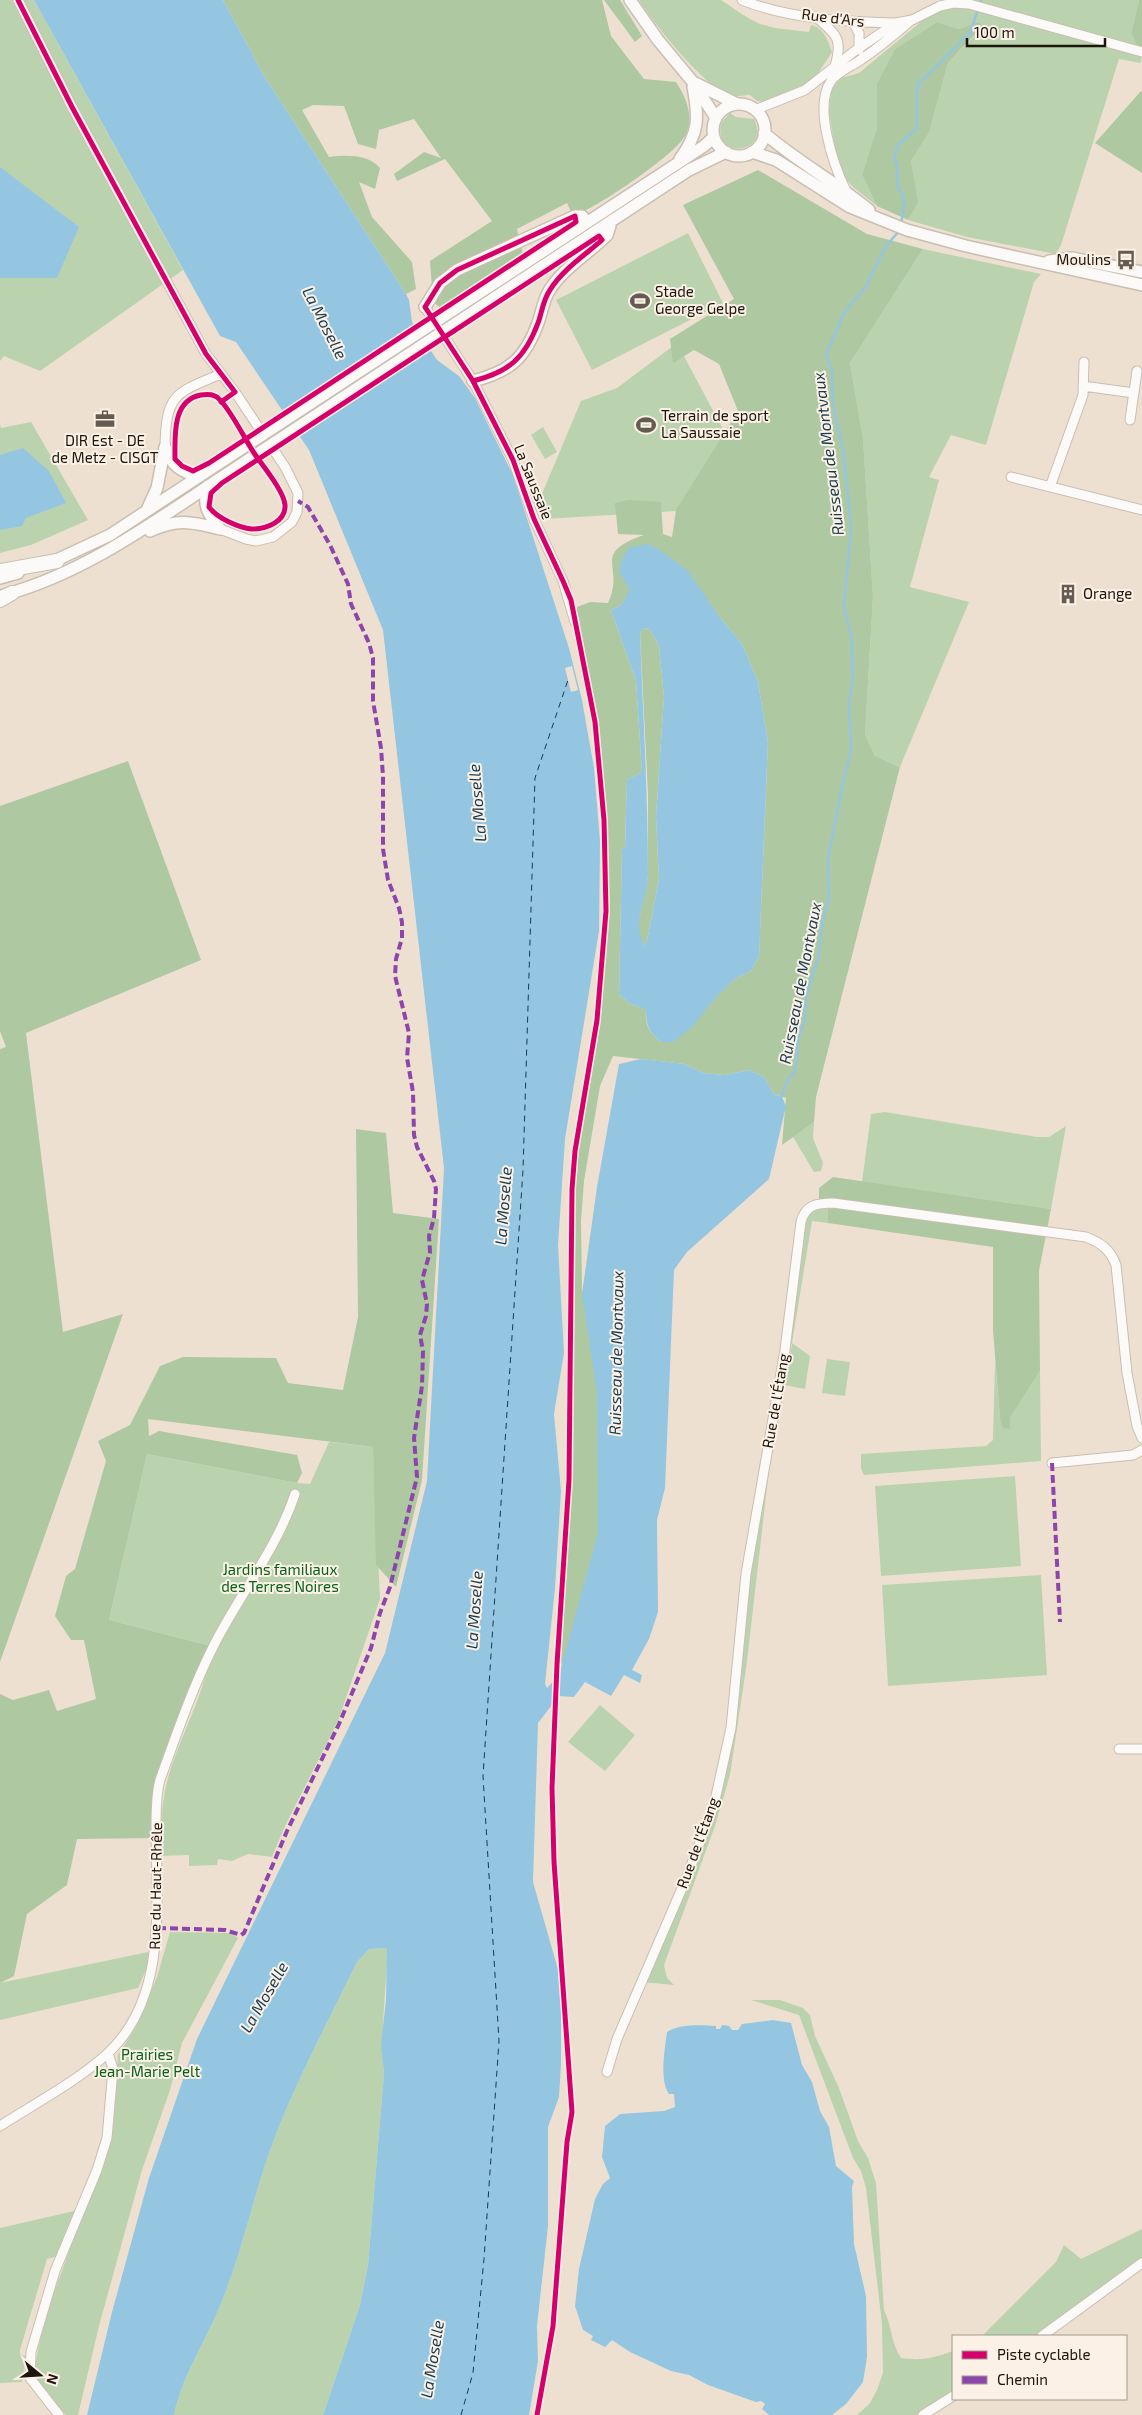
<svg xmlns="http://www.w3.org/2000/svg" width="1142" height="2415" font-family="'Exo 2',sans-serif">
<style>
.green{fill:#bad3ae}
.forest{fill:#aec8a2;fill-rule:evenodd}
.water{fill:#94c6e2;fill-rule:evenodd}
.pier{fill:#eee0d1}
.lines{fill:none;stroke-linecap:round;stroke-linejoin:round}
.stream{stroke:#94c6e2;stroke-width:2.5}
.ferry{stroke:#173a4e;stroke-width:1;stroke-dasharray:6 5;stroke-linecap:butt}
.minor-casing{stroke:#c9beb2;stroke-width:11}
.major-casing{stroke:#c9beb2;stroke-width:14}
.highway-casing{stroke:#c9beb2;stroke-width:16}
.minor{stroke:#fcfaf8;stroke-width:9}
.major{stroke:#fcfaf8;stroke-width:11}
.highway{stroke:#fcfaf8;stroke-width:14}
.major-bridge-casing{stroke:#c9beb2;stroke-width:14;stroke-linecap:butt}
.major-bridge{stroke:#fcfaf8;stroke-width:11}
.quiet{stroke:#8e44ad;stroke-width:4;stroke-dasharray:8 4;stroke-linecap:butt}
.cycleway-casing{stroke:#fbf1e6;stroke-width:8}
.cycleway{stroke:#d6006c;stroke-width:5}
.labels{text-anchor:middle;stroke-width:4;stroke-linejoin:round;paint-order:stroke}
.street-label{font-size:15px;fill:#1d140b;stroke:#fbf1e6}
.poi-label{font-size:15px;fill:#1d140b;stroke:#fbf1e6;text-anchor:start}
.park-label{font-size:15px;fill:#076218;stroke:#fbf1e6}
.water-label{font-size:16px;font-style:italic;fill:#173a4e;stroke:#fbf1e6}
</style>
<rect width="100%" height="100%" fill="#eee0d1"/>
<path class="green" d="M 0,0 L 34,0 L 183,270 L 40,371 L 4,356 L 0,361 Z
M 639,0 L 721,0 L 748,18 L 760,24 L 775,28 L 809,32 L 811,25 C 824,28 828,40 832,52 L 815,78 L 801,86 L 763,102 L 757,101 L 750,95 C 744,95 737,97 731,96 C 705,88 654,24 639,0 Z
M 941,0 L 1139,0 L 1131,33 L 1137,46 L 1142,47 L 1141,63 L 1119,59 L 1061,245 L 1056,254 L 967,237 L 908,220 L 917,202 L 911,161 L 929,133 L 948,63 L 983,27 L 978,22 L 959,29 L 937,22 L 895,49 L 877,83 L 877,127 L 862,175 L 877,206 L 853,187 L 842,175 L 837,161 L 829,112 L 831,90 L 841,78 L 859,73 L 940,6 Z
M 730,113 L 736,117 L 754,119 C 772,153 713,162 721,123 Z
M 688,233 L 723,303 L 592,370 L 556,300 Z
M 923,249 L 1041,274 L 1034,282 L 986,445 L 951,435 L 929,477 L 939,480 L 910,587 L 969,602 L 900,767 L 875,756 L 865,734 L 873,597 L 863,438 L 850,363 Z
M 677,343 L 733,448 L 677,511 L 545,519 L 539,501 L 581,401 L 617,388 Z
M 31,422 L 88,520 L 31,545 L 0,553 L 0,424 L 1,428 Z
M 543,427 L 557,452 L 545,459 L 531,435 Z
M 885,1112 L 1037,1137 L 1049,1137 L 1066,1126 L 1051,1209 L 862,1182 L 871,1114 Z
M 814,1122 L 813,1138 L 823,1163 L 821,1171 L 814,1172 L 793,1137 Z
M 828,1203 L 828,1223 L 812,1221 L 792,1343 L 810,1356 L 805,1389 L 785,1385 L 792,1344 L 786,1343 L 803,1214 Z
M 827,1359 L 850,1362 L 845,1396 L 822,1393 Z
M 995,1361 L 1000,1419 L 1010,1429 L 1010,1418 L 1040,1371 L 1041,1461 L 864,1475 L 861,1469 L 861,1454 L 986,1446 L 993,1440 Z
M 329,1442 L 373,1447 L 380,1599 L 338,1721 L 285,1826 L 272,1857 L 248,1854 L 232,1861 L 218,1859 L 217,1865 L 189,1866 L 189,1855 L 160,1856 C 161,1832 161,1806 167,1782 C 179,1736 206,1695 211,1646 L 109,1620 L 147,1454 L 297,1483 L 310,1484 Z
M 1015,1476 L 1021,1566 L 881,1576 L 875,1486 Z
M 762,1477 L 768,1478 L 747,1662 L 730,1775 L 715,1826 L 664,1965 L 667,1978 L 674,1985 L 641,1982 L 714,1805 L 731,1728 Z
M 1041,1575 L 1047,1675 L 888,1686 L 882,1585 Z
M 600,1705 L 635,1735 L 605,1771 L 568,1742 Z
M 170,1932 L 230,1933 L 238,1938 L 182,2043 L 170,2090 L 142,2170 L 99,2326 L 78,2415 L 66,2415 L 33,2376 L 44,2320 L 113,2131 L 118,2055 L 136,2027 L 157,1977 Z
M 388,1948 C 386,1990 380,2032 384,2073 L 368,2265 L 360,2305 L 323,2415 L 174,2415 C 183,2372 209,2337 224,2296 C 244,2245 255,2189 275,2137 C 298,2077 329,2020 357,1962 L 369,1949 Z
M 148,1952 L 148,1965 L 138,1988 L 0,2020 L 0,1983 Z
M 751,2000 L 780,2000 L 803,2008 L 810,2015 L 815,2036 L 839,2088 L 858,2141 L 868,2158 L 876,2183 L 884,2310 C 892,2326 891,2343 901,2358 C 921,2361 934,2358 953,2351 L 953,2396 L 923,2415 L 857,2415 L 870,2403 L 877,2390 L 883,2373 L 882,2324 L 866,2188 L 861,2171 L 853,2158 L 799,2015 Z
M 74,2211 L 58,2256 L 47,2259 L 20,2350 L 20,2355 L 26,2356 L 22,2382 L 0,2383 L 0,2228 Z
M 1142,2229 L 1142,2263 L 1042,2336 L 982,2336 L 1056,2262 L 1064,2245 L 1081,2259 Z"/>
<path class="forest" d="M 223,0 L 602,0 L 611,36 L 644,79 L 676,82 C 686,97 695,118 685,136 C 674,155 611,197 590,208 C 585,211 578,212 572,214 L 567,203 L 517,229 L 523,254 L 441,308 L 433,302 L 430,261 L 492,221 L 445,159 L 397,181 L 394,174 L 424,152 L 441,158 L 414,119 L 379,130 L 376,149 L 358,144 L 344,106 L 313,105 L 302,110 L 329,157 C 346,155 368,154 380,168 L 375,189 L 359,182 L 372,217 L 412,262 L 416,289 L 406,294 L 264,76 Z
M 604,0 L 620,0 L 642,36 L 635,42 Z
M 1139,0 L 1142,0 L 1142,47 L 1137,46 L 1131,33 Z
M 937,22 L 959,29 L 978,22 L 983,26 L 948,63 L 929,133 L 911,161 L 918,202 L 908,220 L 877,206 L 862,175 L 877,127 L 877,83 L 895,49 Z
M 1141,91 L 1142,92 L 1142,173 L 1095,143 Z
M 758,170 L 867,234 L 923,249 L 850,363 L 863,438 L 873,597 L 865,734 L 875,756 L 900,767 L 816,1097 L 814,1122 L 782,1145 L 786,1098 L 774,1094 L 764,1077 L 749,1070 L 725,1075 L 703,1073 L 685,1064 L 613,1056 L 600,1086 L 584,1181 L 581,1221 L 582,1289 L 609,1372 L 620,1511 L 565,1663 L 557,1664 L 569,1480 L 572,1189 C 577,1132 590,1077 597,1021 C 610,925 610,818 595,722 C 590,688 582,655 575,622 L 577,607 L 590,602 L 608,603 C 626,566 589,554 644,535 L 618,534 L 615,503 L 629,500 L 661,502 L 663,534 L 672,537 L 676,510 L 738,411 L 719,364 L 694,350 L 673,363 L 670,339 L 734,299 L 683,205 ZM 631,590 L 718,615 L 742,644 L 758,682 L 768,742 L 759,956 L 751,971 L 735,979 L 661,1042 C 649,1032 645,1026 646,1010 L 629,1003 L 619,994 L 622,849 L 625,847 L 627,780 L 642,772 L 636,681 L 611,610 L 621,605 Z
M 644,628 L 650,629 L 659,646 L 664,697 L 656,817 L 659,879 L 647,941 L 644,945 L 638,934 L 638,924 L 648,878 L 648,795 L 640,633 Z
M 128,761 L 201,960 L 26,1033 L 63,1332 L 123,1314 L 0,1662 L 0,1049 L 6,1047 L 0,1031 L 0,806 Z
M 356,1129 L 386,1133 L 393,1213 L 439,1219 L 422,1480 L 396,1587 L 376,1565 L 373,1447 L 148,1419 L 149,1436 L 159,1431 L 297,1455 L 302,1473 L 297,1483 L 147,1454 L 109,1620 L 211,1646 L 161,1774 L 154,1838 L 77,1839 L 67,1885 L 27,1914 L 14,1976 L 0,1983 L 0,1694 L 13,1700 L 49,1690 L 57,1711 L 96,1699 L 84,1640 L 71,1640 L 55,1616 L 66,1576 L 75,1569 L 106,1461 L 98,1441 L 130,1425 L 160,1366 L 183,1357 L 276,1358 L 288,1383 L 343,1390 L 358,1317 Z
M 833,1177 L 1051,1209 L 1039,1271 L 1040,1371 L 1010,1418 L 1010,1429 L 1003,1428 L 1000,1419 L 993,1330 L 993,1247 L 828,1223 L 828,1203 L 819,1203 L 819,1188 Z"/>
<path class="water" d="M 34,0 L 223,0 L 264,76 L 406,294 L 409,300 L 412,322 L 437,360 L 459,376 L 475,398 L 513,475 L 569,648 L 582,700 L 594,768 L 600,841 L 599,931 L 565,1139 L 558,1245 L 564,1353 L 554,1414 L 561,1491 L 555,1588 L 545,1684 L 547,1688 L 559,1675 L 598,1533 L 597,1393 L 582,1294 L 597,1187 L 619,1064 L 641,1059 L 685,1064 L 703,1073 L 725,1075 L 749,1070 L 764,1077 L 774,1094 L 782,1097 L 786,1106 L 769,1179 L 687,1252 L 674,1270 L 665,1488 L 657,1520 L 658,1612 L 649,1639 L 632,1670 L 642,1675 L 640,1683 L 624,1675 L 611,1696 L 585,1682 L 574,1697 L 559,1696 L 538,1723 L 533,1882 L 561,1980 L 561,2065 L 559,2097 L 548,2127 L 548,2226 L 537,2326 L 538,2361 L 529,2415 L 323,2415 L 360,2305 L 368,2265 L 384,2073 L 381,2045 L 386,2000 L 387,1948 L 369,1949 L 357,1962 C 329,2020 298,2077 275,2137 C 255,2189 244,2245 224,2296 C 209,2337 183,2372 174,2415 L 87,2415 L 112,2312 L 149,2178 L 197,2039 L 385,1653 L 427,1481 L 444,1168 L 383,630 L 309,450 L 236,342 L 220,336 Z
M 0,167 L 79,227 L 57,278 L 0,278 Z
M 23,448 L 49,471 L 66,503 L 26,518 L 22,526 L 0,530 L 0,455 Z
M 647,544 L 660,550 L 688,571 L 718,615 L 742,644 L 758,682 L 768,742 L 759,956 L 751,971 L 735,979 L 717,996 L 692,1027 L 673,1042 L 661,1042 C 649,1032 646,1026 646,1010 L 629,1003 L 619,994 L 622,849 L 625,847 L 627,780 L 642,772 L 636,681 L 611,610 L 621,605 L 630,590 L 619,572 L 622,559 L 629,548 ZM 644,628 L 650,629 L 659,646 L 664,697 L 656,817 L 659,879 L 647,941 L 644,945 C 631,922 648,899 648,875 C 648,794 643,714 640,633 Z
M 773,2020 L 791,2023 L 802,2065 L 812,2082 L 820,2111 L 829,2127 L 836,2166 L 854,2181 L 852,2187 L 854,2244 L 866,2296 L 867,2357 L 863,2382 L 846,2404 L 832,2415 L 769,2415 L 762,2409 L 765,2404 L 761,2401 L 756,2402 L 708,2385 L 689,2375 L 671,2371 L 630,2352 L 612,2340 L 605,2347 L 591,2340 L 593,2336 L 583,2330 L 575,2306 L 579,2269 L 595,2199 L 603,2184 L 610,2178 L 602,2157 L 605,2126 L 620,2114 L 664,2111 L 675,2107 L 674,2094 L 669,2094 C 659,2081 665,2048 667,2032 C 679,2024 701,2025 716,2026 L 716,2029 L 720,2029 L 722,2025 L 729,2026 L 732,2030 L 738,2030 L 742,2024 Z"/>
<path class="pier" d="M 416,325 L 432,348 L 297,437 L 281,413 Z
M 572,666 L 578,690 L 571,692 L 565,668 Z"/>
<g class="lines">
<path class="stream" d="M 901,224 C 903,211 908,198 898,188 L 897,165 L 894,156 L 899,144 L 917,129 L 917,85 L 970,33 L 981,0
M 781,1098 L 789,1077 L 794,1073 L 797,1054 L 797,1042 L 805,1019 L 806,996 L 818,958 L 823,918 L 829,899 L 828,859 L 843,782 L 851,751 L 849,702 L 853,680 L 852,640 L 844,606 L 851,530 L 844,455 L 833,406 L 832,370 L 826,355 L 845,311 L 865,288 L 886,246 L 900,230"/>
<path class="ferry" d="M 461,2415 L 473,2373 L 484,2259 L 499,2041 L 483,1776 L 523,1170 L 535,778 L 568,680"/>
<defs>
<path id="minor" d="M 18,0 L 72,107 L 206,354 L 235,392 L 285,467 L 298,493 L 297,512 L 292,522 L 273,537 L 256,541 L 246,539 L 220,529
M 742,0 C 788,19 847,22 896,23
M 816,17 C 837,35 843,39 835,66
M 853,22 L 859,33 L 859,50
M 755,110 L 805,90 L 856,50 L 896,23 L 912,20 L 940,6 L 953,3 L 969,4 L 1142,52
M 846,191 C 834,166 813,107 831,81 C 837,72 850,67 859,61 C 877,49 894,35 910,21
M 425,307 L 473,381 L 513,460 L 534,519 L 563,581 L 575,622
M 1083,386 L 1134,393
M 1130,420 L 1137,371
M 165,447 C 166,394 175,393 221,374
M 1011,477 L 1142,510
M 1050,487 L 1083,395 L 1084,362
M 1052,1463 L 1133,1455 L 1142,1450
M 1119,1749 L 1142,1749
M 607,2072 L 617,2039 L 686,1879 L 714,1805 L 731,1728 L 746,1574 L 785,1350 L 801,1222 C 805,1205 817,1203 833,1203 L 1086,1237 C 1101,1243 1110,1249 1116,1265 L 1127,1373 L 1137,1426 L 1142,1438
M 0,2126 C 34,2104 76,2082 107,2054 C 156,2009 158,1940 157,1878 C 157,1853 153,1798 161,1777 C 177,1733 192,1689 213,1647 C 239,1595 277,1549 295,1494
M 1042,2336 L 1142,2263
M 59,2415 L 30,2378 L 31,2352 L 55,2271 L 97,2170 L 107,2138 L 113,2069 L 108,2053
M 923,2415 L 953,2396"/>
<path id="major" d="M 630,0 L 658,40 L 692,81 L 716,118
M 695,83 L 737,104
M713 130a26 26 0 1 1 52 0a26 26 0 1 1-52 0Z
M 764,133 C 798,162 835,182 869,210
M 752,152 L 776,160 L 850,207 L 907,230 L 966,246 L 1142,285
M 680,159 C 699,133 699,118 693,87
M 1049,261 L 1072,258 L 1142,272
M 487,288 L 704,146 L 714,137
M 494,298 L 689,170 L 726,152
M 425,307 L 440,283 L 457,270 L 575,216 L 582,216 L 587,222
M 473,381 C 509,372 525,359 538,323 C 542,312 543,301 549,291 C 562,269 589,253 607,235 L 610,226 L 608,223
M 165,447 C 171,465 181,473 200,476
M 208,486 C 202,505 208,514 220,529
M 147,510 L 157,488 L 165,447
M 150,531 C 178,518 192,522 220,529
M 50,563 L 110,535 L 212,468
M 0,578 L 18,573
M 4,595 C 84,573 151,524 219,479"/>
<path id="highway" d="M 0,571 L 57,561
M 0,600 L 12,593"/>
</defs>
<use href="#minor" class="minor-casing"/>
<use href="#major" class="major-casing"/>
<use href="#highway" class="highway-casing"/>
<use href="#minor" class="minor"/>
<use href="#major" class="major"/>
<use href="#highway" class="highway"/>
<defs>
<path id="major-bridge" d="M 212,468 L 487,288
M 219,479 L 494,298"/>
</defs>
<use href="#major-bridge" class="major-bridge-casing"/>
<use href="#major-bridge" class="major-bridge"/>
<path class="quiet" d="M 1052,1463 L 1060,1622
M 158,1928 L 225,1930 L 241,1935 L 244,1933 L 287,1831 L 339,1724 L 371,1648 L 380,1613 L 390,1587 L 417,1477 L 414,1438 L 422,1386 L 423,1351 L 420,1335 L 426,1316 L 427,1304 L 422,1280 L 430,1252 L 429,1236 L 434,1218 L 436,1189 L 434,1181 L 417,1147 L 414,1135 L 413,1092 L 407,1058 L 409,1033 L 395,976 L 396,959 L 402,938 L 402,922 L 399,908 L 388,880 L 383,849 L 383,776 L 381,748 L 373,701 L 373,658 L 369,643 L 351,604 L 348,584 L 330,545 L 308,507 L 298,501"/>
<defs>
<path id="cycleway" d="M 18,0 L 72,107 L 206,354 L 235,392 L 221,402
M 473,381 C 509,372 525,358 538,323 C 542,312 543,300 550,290 C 562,270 585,255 602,240 L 599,236 L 222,483 L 211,493 L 209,507 C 217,518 239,528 252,529 C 266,529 286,522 285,505 C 284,491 262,465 254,453 C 244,438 231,410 219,399 C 215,394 207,394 201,395 C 172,400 175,436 175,459 L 182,466 L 193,471 L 209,463 L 576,222 L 575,216 L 457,270 L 440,283 L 425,307 L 473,381 L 513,460 L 534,519 L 563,581 L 571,600 L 595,722 L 604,820 L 606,911 L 597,1020 L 575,1151 L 572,1189 L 569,1480 L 557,1664 L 552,1788 L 554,1862 L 572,2112 L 567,2142 L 553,2326 L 537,2415"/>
</defs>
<use href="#cycleway" class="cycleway-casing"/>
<use href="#cycleway" class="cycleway"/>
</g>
<defs>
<symbol id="bus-bare" viewBox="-9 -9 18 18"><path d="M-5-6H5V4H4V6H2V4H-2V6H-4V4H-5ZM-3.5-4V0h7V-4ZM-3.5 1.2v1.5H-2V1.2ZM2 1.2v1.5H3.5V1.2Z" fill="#665b50" stroke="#fbf1e6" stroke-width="2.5" paint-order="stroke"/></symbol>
<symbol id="stadium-bare" viewBox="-9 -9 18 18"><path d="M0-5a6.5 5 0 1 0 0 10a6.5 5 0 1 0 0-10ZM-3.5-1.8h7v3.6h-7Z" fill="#665b50" stroke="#fbf1e6" stroke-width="2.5" paint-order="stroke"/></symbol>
<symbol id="office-bare" viewBox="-9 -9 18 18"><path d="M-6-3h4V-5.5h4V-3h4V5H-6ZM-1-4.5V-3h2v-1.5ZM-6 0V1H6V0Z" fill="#665b50" stroke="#fbf1e6" stroke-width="2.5" paint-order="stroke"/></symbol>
<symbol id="building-bare" viewBox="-9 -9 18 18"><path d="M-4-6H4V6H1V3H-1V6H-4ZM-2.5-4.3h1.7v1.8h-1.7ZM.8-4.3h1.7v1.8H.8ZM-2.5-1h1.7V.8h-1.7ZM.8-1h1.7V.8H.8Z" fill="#665b50" stroke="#fbf1e6" stroke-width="2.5" paint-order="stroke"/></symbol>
</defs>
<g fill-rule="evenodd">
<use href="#bus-bare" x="1112" y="246" width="28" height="28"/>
<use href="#stadium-bare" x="626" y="287" width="28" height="28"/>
<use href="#office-bare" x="91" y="405" width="28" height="28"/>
<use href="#stadium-bare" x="632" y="411" width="28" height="28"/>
<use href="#building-bare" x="1054" y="580" width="28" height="28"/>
</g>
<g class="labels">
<g class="street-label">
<text transform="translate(833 18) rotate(7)" y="5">Rue d'Ars</text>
<text transform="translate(533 482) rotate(68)" y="5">La Saussaie</text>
<text transform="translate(776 1401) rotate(-80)" y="5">Rue de l'Étang</text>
<text transform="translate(698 1843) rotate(-70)" y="5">Rue de l'Étang</text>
<text transform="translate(156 1886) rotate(-89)" y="5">Rue du Haut-Rhêle</text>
</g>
<g class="poi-label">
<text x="1111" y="265" text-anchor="end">Moulins</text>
<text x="655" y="297">Stade<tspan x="655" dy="17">George Gelpe</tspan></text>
<text x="661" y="421">Terrain de sport<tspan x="661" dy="17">La Saussaie</tspan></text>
<text x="105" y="446" text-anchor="middle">DIR Est - DE<tspan x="105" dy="17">de Metz - CISGT</tspan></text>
<text x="1083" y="599">Orange</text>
</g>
<g class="park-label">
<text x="280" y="1575">Jardins familiaux<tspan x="280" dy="17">des Terres Noires</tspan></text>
<text x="147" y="2060">Prairies<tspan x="147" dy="17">Jean-Marie Pelt</tspan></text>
</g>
<g class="water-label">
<text transform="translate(325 323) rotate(63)" y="6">La Moselle</text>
<text transform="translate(828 454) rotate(-97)" y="6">Ruisseau de Montvaux</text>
<text transform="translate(477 803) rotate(-95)" y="6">La Moselle</text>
<text transform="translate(800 983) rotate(-79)" y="6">Ruisseau de Montvaux</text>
<text transform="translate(503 1206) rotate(-86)" y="6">La Moselle</text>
<text transform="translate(616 1353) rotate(-89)" y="6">Ruisseau de Montvaux</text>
<text transform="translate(474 1610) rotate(-86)" y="6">La Moselle</text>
<text transform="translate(264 1997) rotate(-60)" y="6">La Moselle</text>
<text transform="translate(432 2359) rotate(-81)" y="6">La Moselle</text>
</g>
</g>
<rect x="952" y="2335" width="175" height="65" fill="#fbf1e6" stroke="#a2998e"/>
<rect x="962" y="2351" width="25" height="8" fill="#d6006c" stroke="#a2998e"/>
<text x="997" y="2360" font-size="15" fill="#1d140b">Piste cyclable</text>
<rect x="962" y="2376" width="25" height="8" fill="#8e44ad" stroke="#a2998e"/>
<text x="997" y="2385" font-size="15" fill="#1d140b">Chemin</text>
<g transform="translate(40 2375) rotate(108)" stroke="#fbf1e6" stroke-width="4" paint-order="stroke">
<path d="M0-4L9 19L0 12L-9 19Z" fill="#1d140b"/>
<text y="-8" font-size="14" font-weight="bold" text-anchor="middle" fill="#1d140b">N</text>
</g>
<path d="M967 38v8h138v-8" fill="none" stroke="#1d140b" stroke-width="2.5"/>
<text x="974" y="38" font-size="15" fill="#1d140b" stroke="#fbf1e6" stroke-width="4" paint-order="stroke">100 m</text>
</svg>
